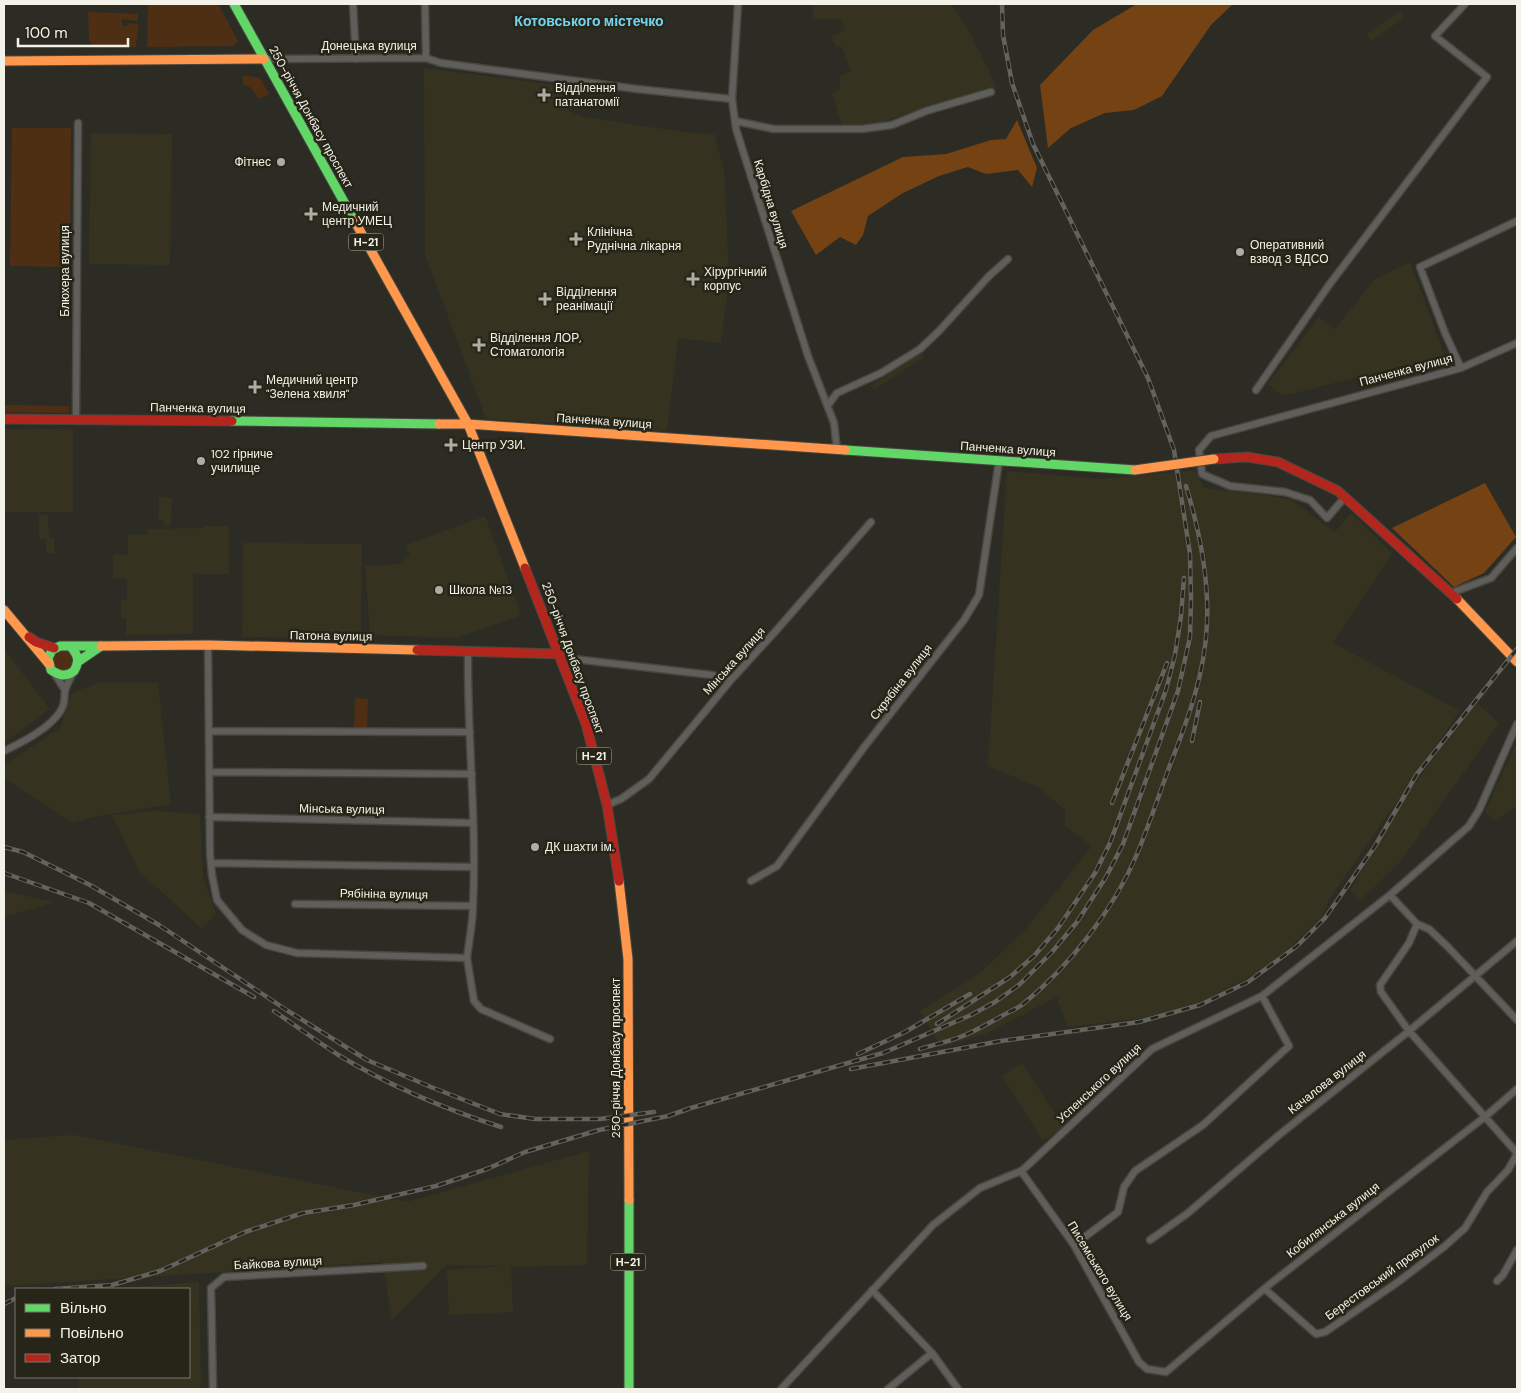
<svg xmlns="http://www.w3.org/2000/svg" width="1521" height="1393" font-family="'DM Sans',sans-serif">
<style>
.built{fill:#353320}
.green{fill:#4f2f14}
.forest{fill:#744213}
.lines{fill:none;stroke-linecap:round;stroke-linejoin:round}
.street-casing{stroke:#474740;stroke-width:9}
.fast-casing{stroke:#474740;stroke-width:11}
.slow-casing{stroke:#474740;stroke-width:11}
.jam-casing{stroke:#474740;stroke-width:11}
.street{stroke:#605e5b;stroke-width:6}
.fast{stroke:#63d668;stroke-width:9}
.slow{stroke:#ff974d;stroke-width:9}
.jam{stroke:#b3261e;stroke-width:9}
.rail-casing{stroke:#63625e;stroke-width:4.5}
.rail{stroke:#262517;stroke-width:2.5;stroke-dasharray:8;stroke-linecap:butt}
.slow-bridge-casing{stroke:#474740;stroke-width:11;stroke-linecap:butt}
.slow-bridge{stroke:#ff974d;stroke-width:9}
.poi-dot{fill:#adada4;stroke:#262517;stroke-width:2}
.labels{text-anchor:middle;stroke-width:5;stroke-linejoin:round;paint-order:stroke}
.shield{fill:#262517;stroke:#b6b4aa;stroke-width:1}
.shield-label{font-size:11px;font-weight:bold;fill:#f3f2e9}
.street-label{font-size:12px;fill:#f3f2e9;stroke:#262517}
.poi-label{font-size:12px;fill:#f3f2e9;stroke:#262517;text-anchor:start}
.neighbourhood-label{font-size:14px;font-weight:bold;fill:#73d4f1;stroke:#262517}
</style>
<rect width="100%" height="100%" fill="#2c2c24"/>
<path class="built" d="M 813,4 L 951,4 L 969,31 L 997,87 L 925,107 L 879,123 L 842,126 L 832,93 L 840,90 L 839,77 L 851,71 L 842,47 L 836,46 L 831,36 L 845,30 L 840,19 L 813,19 Z
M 1400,11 L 1404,18 L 1371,41 L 1367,34 Z
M 424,68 L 571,87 L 568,111 L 584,117 L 683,132 L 714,134 L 724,170 L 729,280 L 721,343 L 678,338 L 667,431 L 486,419 L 425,254 Z
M 91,133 L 172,134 L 170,265 L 89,264 Z
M 1410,262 L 1447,361 L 1382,377 L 1362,376 L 1283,396 L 1268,384 L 1319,317 L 1335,329 L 1374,280 Z
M 921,352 L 924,357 L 874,390 L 871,386 Z
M 4,429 L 73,429 L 73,512 L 4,512 Z
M 1195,470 L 1204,488 L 1266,495 L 1291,500 L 1335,532 L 1351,513 L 1392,554 L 1333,643 L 1460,711 L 1330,898 L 1322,917 L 1289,948 L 1255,974 L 1199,1003 L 1178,1010 L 1137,1019 L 1067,1027 L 1057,997 L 985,1034 L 941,1047 L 920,1011 L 979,974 L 1025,930 L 1092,846 L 1065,826 L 1065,810 L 1036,786 L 988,766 L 1007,471 L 1102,479 Z
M 159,497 L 172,498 L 171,525 L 164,525 L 164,520 L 158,520 Z
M 39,515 L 48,515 L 49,538 L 54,538 L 54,553 L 46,553 L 46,539 L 39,539 Z
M 485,516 L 521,615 L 457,638 L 370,635 L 365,566 L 398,564 L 410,555 L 406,545 Z
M 203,526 L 229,526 L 229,574 L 193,574 L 193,634 L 126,635 L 126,618 L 121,618 L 121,600 L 127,600 L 127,578 L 113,578 L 113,555 L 128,555 L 128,535 L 147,535 L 148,529 L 203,528 Z
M 243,543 L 362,544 L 361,638 L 242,637 Z
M 4,649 L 50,709 L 4,743 Z
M 101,682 L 158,683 L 171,804 L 92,817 L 73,823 L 4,778 L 4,765 L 60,728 L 72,693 Z
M 1476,702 L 1499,723 L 1401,861 L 1361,900 L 1350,891 L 1404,798 Z
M 1517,741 L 1517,806 L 1495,821 L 1485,812 Z
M 157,811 L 200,814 L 203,878 L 216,913 L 202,929 L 139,871 L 112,815 Z
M 4,891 L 54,902 L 4,917 Z
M 1022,1063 L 1064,1128 L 1043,1141 L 1002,1076 Z
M 74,1135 L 407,1202 L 589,1151 L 587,1265 L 511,1267 L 513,1312 L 449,1315 L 447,1270 L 504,1266 L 446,1265 L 392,1320 L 382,1259 L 380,1262 L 4,1286 L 4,1140 Z
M 199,1282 L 201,1389 L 79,1389 L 79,1377 L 189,1377 L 189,1289 L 109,1289 Z"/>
<path class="green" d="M 148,4 L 218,4 L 238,41 L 234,46 L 147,47 Z
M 88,12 L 138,14 L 138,21 L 122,19 L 122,26 L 128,26 L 129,23 L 138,24 L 136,47 L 92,47 L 89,38 Z
M 243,75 L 260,78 L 269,94 L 259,99 L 250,87 L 243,84 Z
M 12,128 L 71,128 L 70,267 L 10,266 Z
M 4,405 L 69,406 L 69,413 L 4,412 Z
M52 660a11 11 0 1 1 22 0a11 11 0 1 1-22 0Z
M 355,698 L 368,699 L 367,728 L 354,728 Z"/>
<path class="forest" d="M 1137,4 L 1233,4 L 1211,25 L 1162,96 L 1134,110 L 1105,113 L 1071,128 L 1048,148 L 1040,85 L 1093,30 Z
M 1017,120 L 1037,168 L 1032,187 L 1018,170 L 986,174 L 968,167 L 939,176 L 903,193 L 868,216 L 863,235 L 856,245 L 840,237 L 816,255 L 791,211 L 903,157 L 946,154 L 991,140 L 1006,139 Z
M 1485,483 L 1516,537 L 1484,573 L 1454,587 L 1392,528 Z"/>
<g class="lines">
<defs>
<path id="street" d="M 353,4 L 356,59
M 425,4 L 426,58
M 738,4 L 732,99 L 736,129 L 808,356 L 834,423 L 837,450
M 264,59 L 426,58 L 441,63 L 637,89 L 732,99
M 735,121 L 774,129 L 862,129 L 892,125 L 926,111 L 991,92
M 1461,368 L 1445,333 L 1420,267 L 1517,221
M 1256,390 L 1329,285 L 1487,77 L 1435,36 L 1465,4
M 828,405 L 837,393 L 881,373 L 920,349 L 939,331 L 989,276 L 1008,259
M 76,419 L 78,123
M 1345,497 L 1327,518 L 1310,500 L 1285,492 L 1230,486 L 1202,474 L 1199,450 L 1211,436 L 1461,368 L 1517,343
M 1451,593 L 1491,578 L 1517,548
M 208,645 L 210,854 L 212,875 L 217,900 L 242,930 L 266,945 L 297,953 L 467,958 L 474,1001 L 481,1009 L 550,1039
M 574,659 L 712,675 L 731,680
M 54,673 L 65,690
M 209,731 L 470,732
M 4,751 C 21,743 56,725 63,706 C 65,701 64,696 65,691 C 66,685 71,678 73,673
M 209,772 L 472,774
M 607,805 L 621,799 L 649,779 L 731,680 L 774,633 L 871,522
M 209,817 L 473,823
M 211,863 L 474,867
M 751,881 L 777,866 L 865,746 L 964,620 L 979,595 L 999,461
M 1390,895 L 1417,924 L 1409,943 L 1380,985 L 1381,992 L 1409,1031 L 1517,1153
M 295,904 L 473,906
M 1417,924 L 1429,929 L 1448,947 L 1517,1020
M 467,958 C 469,940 473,923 473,905 C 477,820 467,736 468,652
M 1021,1171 L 1074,1245 L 1139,1362 L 1147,1369 L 1166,1372 L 1270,1284 L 1486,1116 L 1517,1089
M 1150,1240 L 1188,1213 L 1279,1135 L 1409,1031 L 1517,941
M 1074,1245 L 1118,1212 L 1124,1187 L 1135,1171 L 1203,1125 L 1289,1046 L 1262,996
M 1497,1281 L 1503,1275 L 1517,1250
M 1265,1289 L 1316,1334 L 1325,1332 L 1398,1282 L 1445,1246 L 1465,1228 L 1487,1192 L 1508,1170 L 1517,1154
M 872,1290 L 932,1353 L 958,1389
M 213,1389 L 211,1288 L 224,1277 L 423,1266
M 781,1389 L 933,1225 L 980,1188 L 1021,1171 L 1026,1167 L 1152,1049 L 1262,996 L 1390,895 L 1469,826 L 1479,810 L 1517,724
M 888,1389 L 932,1353"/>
<path id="fast" d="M 234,4 L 354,220
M 232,421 L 439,424
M 845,450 L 1135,470
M 71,647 C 78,655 80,661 74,671 C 66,677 60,676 51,670 L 48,658 L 52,650 L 60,646 L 101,646 L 79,661
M 629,1200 L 629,1389"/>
<path id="slow" d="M 4,61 L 264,59
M 354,220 L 468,424 L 525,568
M 439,424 L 468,424 L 845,450
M 1457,599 L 1517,662
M 4,610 L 49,664
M 101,646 L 208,645 L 417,650
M 619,881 L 628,959 L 629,1200"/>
<path id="jam" d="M 4,419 L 232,421
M 1214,459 L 1247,457 L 1278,462 L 1338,491 L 1457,599
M 525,568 L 586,724 L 607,805 L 619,881
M 29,637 L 36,642 L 54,648
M 417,650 L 560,654"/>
</defs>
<use href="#street" class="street-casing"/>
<use href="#fast" class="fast-casing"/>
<use href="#slow" class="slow-casing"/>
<use href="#jam" class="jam-casing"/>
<use href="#street" class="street"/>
<use href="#fast" class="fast"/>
<use href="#slow" class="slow"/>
<use href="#jam" class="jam"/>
<defs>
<path id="rail" d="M 1192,741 L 1200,702
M 1112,803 L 1167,663
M 4,847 L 23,852 L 90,885 L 159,925 L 288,1011 L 367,1060 L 431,1087 L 500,1114 L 535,1119 L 600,1119 L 654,1112
M 4,873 L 89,903 L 254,997
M 274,1011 C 296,1026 318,1042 340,1056 C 388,1085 448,1110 501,1127
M 937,1024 L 1010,977 L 1034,956 L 1058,928 L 1095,873 L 1110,843 L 1166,690 L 1175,655 L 1181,616 L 1184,578
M 920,1049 C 933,1045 947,1042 960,1037 C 974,1032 987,1024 1000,1017 C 1008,1012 1017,1009 1023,1004 C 1070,966 1114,909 1137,854 C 1149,825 1159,795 1170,765 C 1188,719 1205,674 1207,623 C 1209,578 1199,529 1186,486
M 858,1054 L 905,1032 L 970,994
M 851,1069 L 1001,1041 L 1139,1022 L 1200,1005 L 1248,982 L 1297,946 L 1325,918 L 1375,846 L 1417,774 L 1517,649
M 55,1289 L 112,1285 L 160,1271 L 245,1232 L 303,1213 L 354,1205 L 436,1186 L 487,1169 L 525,1152 L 599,1130 L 668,1116 L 691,1108 L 883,1053 L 971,1015 L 995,1002 L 1020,984 L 1052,952 L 1077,922 L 1106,877 L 1123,844 L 1178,691 L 1190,637 L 1191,599 L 1190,554 L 1174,450 L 1148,378 L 1033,144 L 1012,83 L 1003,35 L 1002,4
M 4,1304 L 16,1298"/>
</defs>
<use href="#rail" class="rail-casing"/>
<use href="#rail" class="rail"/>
<defs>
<path id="slow-bridge" d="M 1135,470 L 1214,459"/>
</defs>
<use href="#slow-bridge" class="slow-bridge-casing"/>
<use href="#slow-bridge" class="slow-bridge"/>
</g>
<g class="poi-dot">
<path d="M541.5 87.5h5v5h5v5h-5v5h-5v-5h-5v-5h5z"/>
<circle cx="281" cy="162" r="5"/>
<path d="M308.5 206.5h5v5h5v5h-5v5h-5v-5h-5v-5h5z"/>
<path d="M573.5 231.5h5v5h5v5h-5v5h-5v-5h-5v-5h5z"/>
<circle cx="1240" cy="252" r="5"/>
<path d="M690.5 271.5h5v5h5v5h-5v5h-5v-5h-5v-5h5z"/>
<path d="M542.5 291.5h5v5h5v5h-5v5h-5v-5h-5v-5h5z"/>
<path d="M476.5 337.5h5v5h5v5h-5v5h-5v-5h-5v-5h5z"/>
<path d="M252.5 379.5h5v5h5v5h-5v5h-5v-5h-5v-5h5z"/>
<path d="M448.5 437.5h5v5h5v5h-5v5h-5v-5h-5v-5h5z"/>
<circle cx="201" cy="461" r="5"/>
<circle cx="439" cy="590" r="5"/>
<circle cx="535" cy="847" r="5"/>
</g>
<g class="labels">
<g class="shield">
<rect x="348.5" y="233.5" width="35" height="17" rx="4"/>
<rect x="576.5" y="747.5" width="35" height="17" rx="4"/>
<rect x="610.5" y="1253.5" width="35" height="17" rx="4"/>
</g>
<g class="shield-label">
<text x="366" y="246">Н-21</text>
<text x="594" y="760">Н-21</text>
<text x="628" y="1266">Н-21</text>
</g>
<g class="street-label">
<text x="369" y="50">Донецька вулиця</text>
<text transform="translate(311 117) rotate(61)" y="4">250-річчя Донбасу проспект</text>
<text transform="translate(771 204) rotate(73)" y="4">Карбідна вулиця</text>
<text transform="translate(65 271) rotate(-90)" y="4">Блюхера вулиця</text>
<text transform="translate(1406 370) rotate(-15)" y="4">Панченка вулиця</text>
<text transform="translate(198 408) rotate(1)" y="4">Панченка вулиця</text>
<text transform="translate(604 421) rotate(4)" y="4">Панченка вулиця</text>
<text transform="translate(1008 449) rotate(4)" y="4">Панченка вулиця</text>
<text transform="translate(331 636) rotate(1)" y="4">Патона вулиця</text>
<text transform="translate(573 658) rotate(70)" y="4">250-річчя Донбасу проспект</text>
<text transform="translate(734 661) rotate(-48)" y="4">Мінська вулиця</text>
<text transform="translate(901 682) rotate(-52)" y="4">Скрябіна вулиця</text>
<text transform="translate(342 809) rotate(1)" y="4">Мінська вулиця</text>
<text transform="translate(384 894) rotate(1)" y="4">Рябініна вулиця</text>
<text transform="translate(616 1058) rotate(-90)" y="4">250-річчя Донбасу проспект</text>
<text transform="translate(1327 1082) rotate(-38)" y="4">Качалова вулиця</text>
<text transform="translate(1099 1083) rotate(-43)" y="4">Успенського вулиця</text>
<text transform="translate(1333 1220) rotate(-38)" y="4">Кобилянська вулиця</text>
<text transform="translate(278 1263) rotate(-3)" y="4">Байкова вулиця</text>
<text transform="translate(1100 1271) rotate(59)" y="4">Писемського вулиця</text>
<text transform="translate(1382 1277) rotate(-36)" y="4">Берестовський провулок</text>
</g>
<g class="poi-label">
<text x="555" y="92">Відділення<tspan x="555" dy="14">патанатомії</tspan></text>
<text x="271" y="166" text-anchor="end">Фітнес</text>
<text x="322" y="211">Медичний<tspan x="322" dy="14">центр УМЕЦ</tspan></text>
<text x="587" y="236">Клінічна<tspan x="587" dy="14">Руднічна лікарня</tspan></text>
<text x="1250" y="249">Оперативний<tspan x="1250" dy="14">взвод 3 ВДСО</tspan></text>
<text x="704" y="276">Хірургічний<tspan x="704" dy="14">корпус</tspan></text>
<text x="556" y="296">Відділення<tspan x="556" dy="14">реанімації</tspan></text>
<text x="490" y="342">Відділення ЛОР,<tspan x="490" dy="14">Стоматологія</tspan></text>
<text x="266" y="384">Медичний центр<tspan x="266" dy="14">"Зелена хвиля"</tspan></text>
<text x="462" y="449">Центр УЗИ.</text>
<text x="211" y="458">102 гірниче<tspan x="211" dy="14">училище</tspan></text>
<text x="449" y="594">Школа №13</text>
<text x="545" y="851">ДК шахти ім.</text>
</g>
<g class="neighbourhood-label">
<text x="589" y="26">Котовського містечко</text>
</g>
</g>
<rect width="1521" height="1393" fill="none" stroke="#f3f2e9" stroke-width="10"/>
<rect x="15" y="1288" width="175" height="90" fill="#262517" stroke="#78776b"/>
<rect x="25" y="1304" width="25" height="8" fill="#63d668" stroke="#78776b"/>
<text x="60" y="1313" font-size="15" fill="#f3f2e9">Вільно</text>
<rect x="25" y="1329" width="25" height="8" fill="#ff974d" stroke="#78776b"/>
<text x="60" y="1338" font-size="15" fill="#f3f2e9">Повільно</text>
<rect x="25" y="1354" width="25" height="8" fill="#b3261e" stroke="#78776b"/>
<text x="60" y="1363" font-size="15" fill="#f3f2e9">Затор</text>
<path d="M18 38v8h110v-8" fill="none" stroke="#f3f2e9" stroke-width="2.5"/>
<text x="25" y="38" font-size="15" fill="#f3f2e9" stroke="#262517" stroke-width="4" paint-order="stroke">100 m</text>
</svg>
